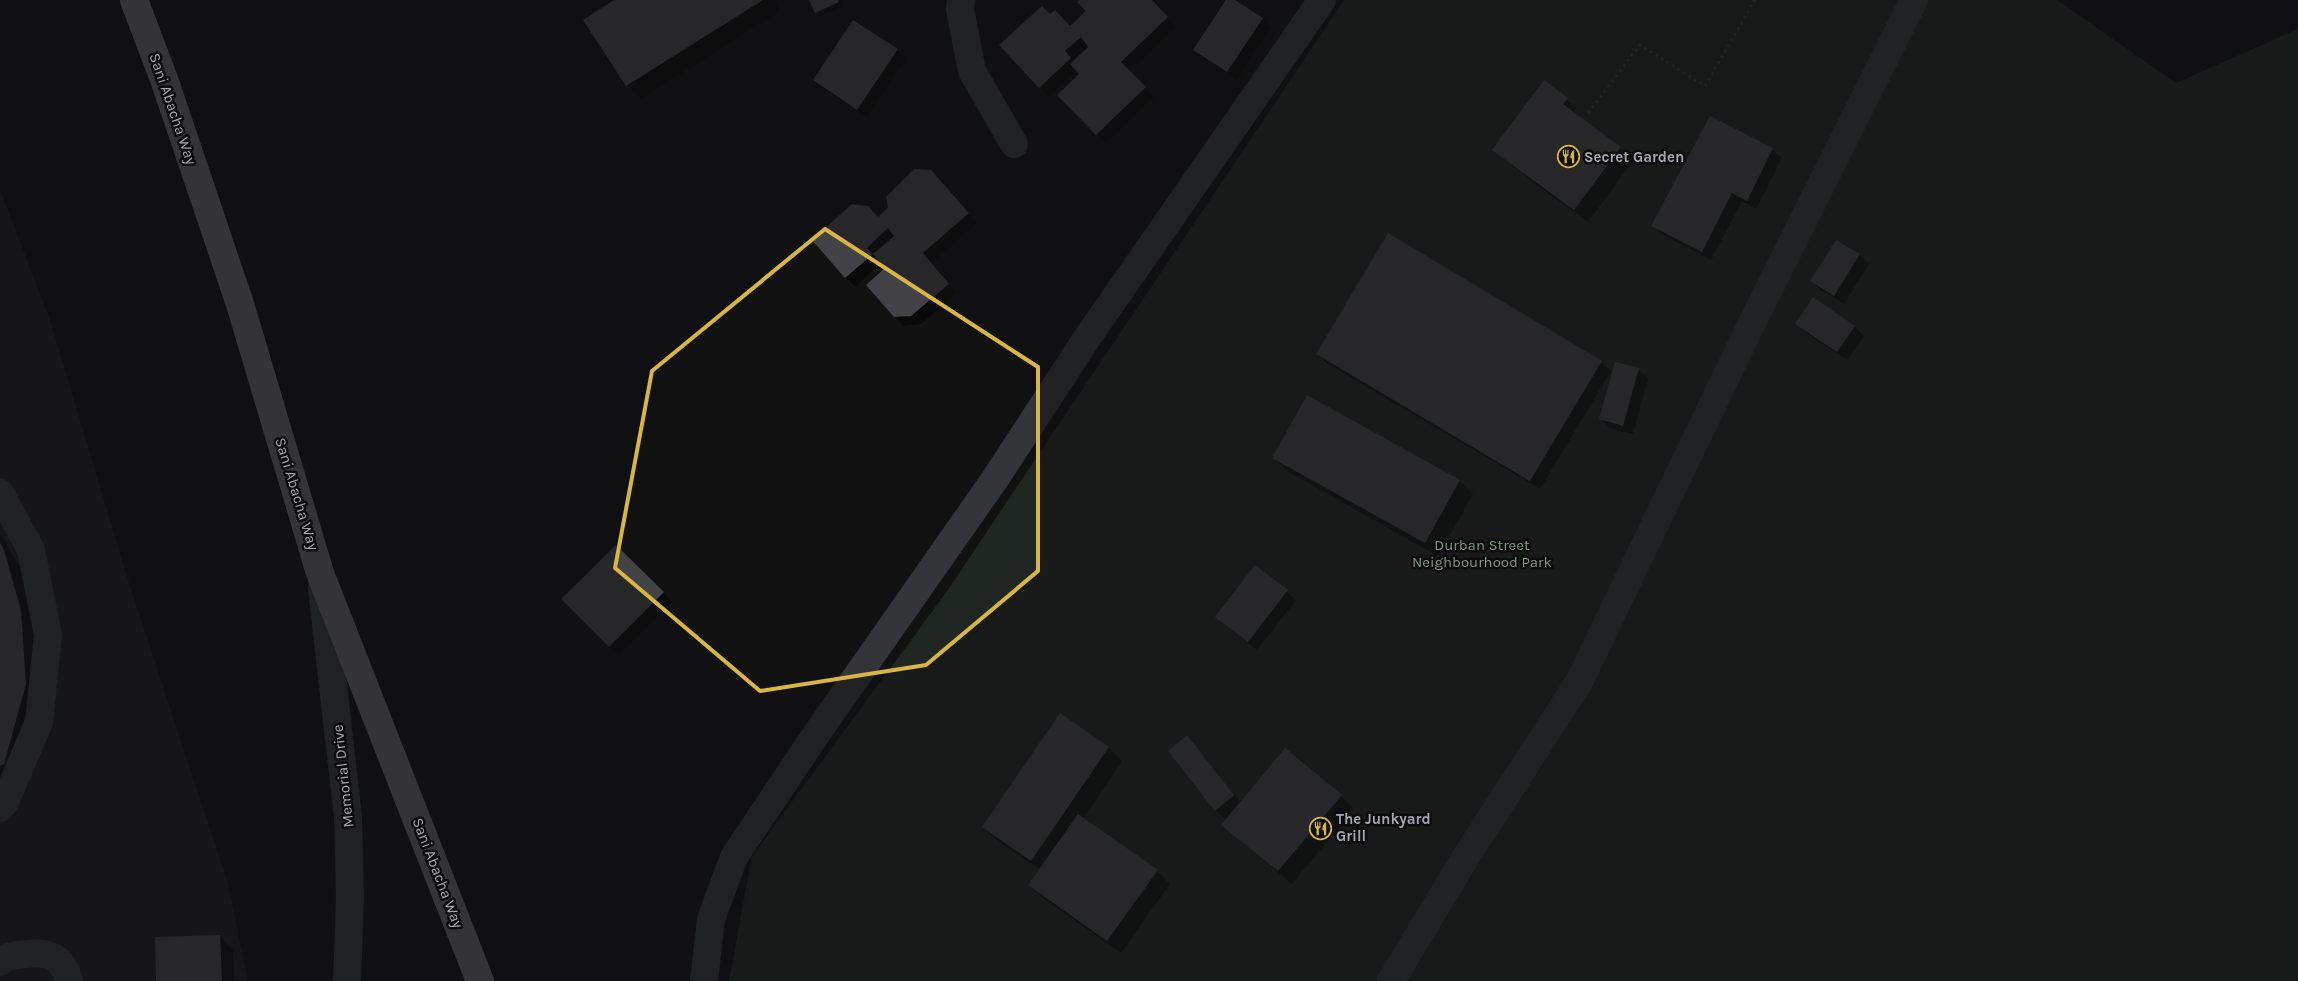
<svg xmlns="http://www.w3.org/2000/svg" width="2298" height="981" font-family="Karla,sans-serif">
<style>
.built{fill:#1d1d1f}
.green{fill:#202621}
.shadow{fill:#0007}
.building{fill:#434347}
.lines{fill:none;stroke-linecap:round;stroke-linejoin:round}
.path{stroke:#3b3b3f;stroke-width:3;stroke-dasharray:2.5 4;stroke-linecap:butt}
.minor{stroke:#343539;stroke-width:28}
.highway{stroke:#5f6067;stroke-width:28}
.marked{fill:none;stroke:#d9b541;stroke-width:4;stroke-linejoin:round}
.labels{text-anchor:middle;stroke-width:5;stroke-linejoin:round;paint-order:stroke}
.street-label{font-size:15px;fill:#a4a7b1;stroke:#0c0c0d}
.poi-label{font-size:15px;font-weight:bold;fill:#a4a7b1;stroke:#0c0c0d;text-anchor:start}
.park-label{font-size:15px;fill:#7d9a82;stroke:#0c0c0d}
</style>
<rect width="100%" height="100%" fill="#111112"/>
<path class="built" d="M 0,190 L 49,317 L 131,590 L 228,883 L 248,981 L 0,981 Z"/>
<path class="green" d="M 1344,0 L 2057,0 L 2176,83 L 2298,29 L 2298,981 L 729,981 L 752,856 L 945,594 Z"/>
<path class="shadow" d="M 616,0 L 774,0 L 780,11 L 641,99 L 627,85 L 585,20 Z
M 810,0 L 840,0 L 843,7 L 820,16 Z
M 1081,0 L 1151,0 L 1176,27 L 1129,72 L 1154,97 L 1106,143 L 1059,95 L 1081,74 L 1077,70 L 1049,96 L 1040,87 L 1051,16 L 1070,27 L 1087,11 Z
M 1227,0 L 1233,0 L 1262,19 L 1271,28 L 1237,80 L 1204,59 L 1195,50 Z
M 897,50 L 906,59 L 867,118 L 823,89 L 814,80 Z
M 1545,82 L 1576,108 L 1573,113 L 1620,148 L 1633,161 L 1588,222 L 1531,181 L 1494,150 Z
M 1772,149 L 1782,158 L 1756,209 L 1742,201 L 1711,260 L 1662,234 L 1653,225 Z
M 940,181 L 977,223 L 932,263 L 957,293 L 921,324 L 904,326 L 895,317 L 887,268 L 882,262 L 855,287 L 814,240 L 878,218 Z
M 1837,241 L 1860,255 L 1869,264 L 1844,304 L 1821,290 L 1812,281 Z
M 1814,299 L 1855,327 L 1864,336 L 1847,360 L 1806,333 L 1797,324 Z
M 1318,354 L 1601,362 L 1611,371 L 1540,489 L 1327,363 Z
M 1638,369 L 1648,379 L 1633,434 L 1610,428 L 1601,419 Z
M 1308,396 L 1460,481 L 1473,494 L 1438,556 L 1287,471 L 1274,458 Z
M 0,533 L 21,569 L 37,628 L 42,702 L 0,792 Z
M 616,546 L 672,602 L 619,655 L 563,599 Z
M 1255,567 L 1296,600 L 1257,650 L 1216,617 Z
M 1060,715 L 1109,748 L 1122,761 L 1083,819 L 1157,871 L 1170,884 L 1121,953 L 1043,898 L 1029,885 L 1040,870 L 997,840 L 983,827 Z
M 1187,737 L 1241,803 L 1341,796 L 1354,809 L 1292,884 L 1223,825 L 1230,815 L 1225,819 L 1216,810 Z
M 220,937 L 233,950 L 234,981 L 158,981 Z"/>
<path class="building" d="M 614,0 L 763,0 L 626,86 L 583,20 Z
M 809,0 L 838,0 L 839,2 L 815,13 Z
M 1079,0 L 1152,0 L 1168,17 L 1121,62 L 1146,87 L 1096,135 L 1057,95 L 1079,74 L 1070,64 L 1088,47 L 1081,37 L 1065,51 L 1071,58 L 1039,88 L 999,45 L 1042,6 L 1050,14 L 1055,10 L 1070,26 L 1086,11 L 1077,2 Z
M 1226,0 L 1235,0 L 1263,18 L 1227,72 L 1193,50 Z
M 853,20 L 898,49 L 857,110 L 813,80 Z
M 1544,80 L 1568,98 L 1563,104 L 1621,147 L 1574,210 L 1492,150 Z
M 1710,116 L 1773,148 L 1747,201 L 1732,193 L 1702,252 L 1651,226 Z
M 914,169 L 931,170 L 969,213 L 923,253 L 949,284 L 911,316 L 894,317 L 866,285 L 885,268 L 873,254 L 894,236 L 888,228 L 867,248 L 873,254 L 845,278 L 812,240 L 852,204 L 868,206 L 878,217 L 888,208 L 886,197 Z
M 1388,233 L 1602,361 L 1530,481 L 1316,354 Z
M 1836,240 L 1860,254 L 1834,296 L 1810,281 Z
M 1813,297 L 1855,326 L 1837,352 L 1795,324 Z
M 1615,362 L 1639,368 L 1623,426 L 1599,419 Z
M 1307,395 L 1460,480 L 1425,543 L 1272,458 Z
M 0,543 L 4,550 L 21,610 L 26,684 L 4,764 L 0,766 Z
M 616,545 L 664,592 L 609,647 L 561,599 Z
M 1255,565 L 1288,590 L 1248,642 L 1215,617 Z
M 1060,713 L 1109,747 L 1031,861 L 982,827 Z
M 1187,735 L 1234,795 L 1215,811 L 1168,751 Z
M 1285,748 L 1342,795 L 1278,871 L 1221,825 Z
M 1078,814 L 1158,870 L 1107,941 L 1028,885 Z
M 220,935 L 222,981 L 156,981 L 155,937 Z"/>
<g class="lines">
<path class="path" d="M 1588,113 L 1640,45 L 1705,86 L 1755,0"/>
<path class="minor" d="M 961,0 L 960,9 L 972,71 L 1014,144
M 0,493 L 31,550 L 48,635 L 39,722 L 5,802 L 0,808
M 322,589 L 348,817 L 350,898 L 347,981
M 0,962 C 9,955 16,955 27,954 C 49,951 63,958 69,981
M 704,981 L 711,919 L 734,857 L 817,733 L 995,479 L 1087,338 L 1322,0
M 1391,981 L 1467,855 L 1579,682 L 1751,325 L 1914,0"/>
<path class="highway" d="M 134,0 L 165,82 L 240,304 L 320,573 L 480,981"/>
</g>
<path d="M0 0H2298V981H0ZM 825,229 L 1038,367 L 1038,571 L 926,665 L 760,691 L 615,568 L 652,371 Z" fill="#111112" fill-opacity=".55" fill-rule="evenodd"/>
<path class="marked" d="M 825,229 L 1038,367 L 1038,571 L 926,665 L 760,691 L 615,568 L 652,371 Z"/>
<defs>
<symbol id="restaurant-ring" viewBox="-11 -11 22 22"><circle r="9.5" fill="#0c0c0d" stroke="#d9b541" stroke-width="1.5"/><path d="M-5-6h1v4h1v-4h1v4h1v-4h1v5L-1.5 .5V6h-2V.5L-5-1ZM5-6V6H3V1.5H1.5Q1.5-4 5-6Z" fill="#d9b541"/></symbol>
</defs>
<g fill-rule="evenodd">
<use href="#restaurant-ring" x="1556" y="144" width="25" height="25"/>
<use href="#restaurant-ring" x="1308" y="816" width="25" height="25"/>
</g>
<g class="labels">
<g class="street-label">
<text transform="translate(173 109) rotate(71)" y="5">Sani Abacha Way</text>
<text transform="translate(297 494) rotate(73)" y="5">Sani Abacha Way</text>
<text transform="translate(343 776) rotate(-96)" y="5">Memorial Drive</text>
<text transform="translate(438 873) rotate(69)" y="5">Sani Abacha Way</text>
</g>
<g class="poi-label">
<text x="1584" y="162">Secret Garden</text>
<text x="1336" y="824">The Junkyard<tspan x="1336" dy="17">Grill</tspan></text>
</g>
<g class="park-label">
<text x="1482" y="550">Durban Street<tspan x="1482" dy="17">Neighbourhood Park</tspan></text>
</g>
</g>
</svg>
